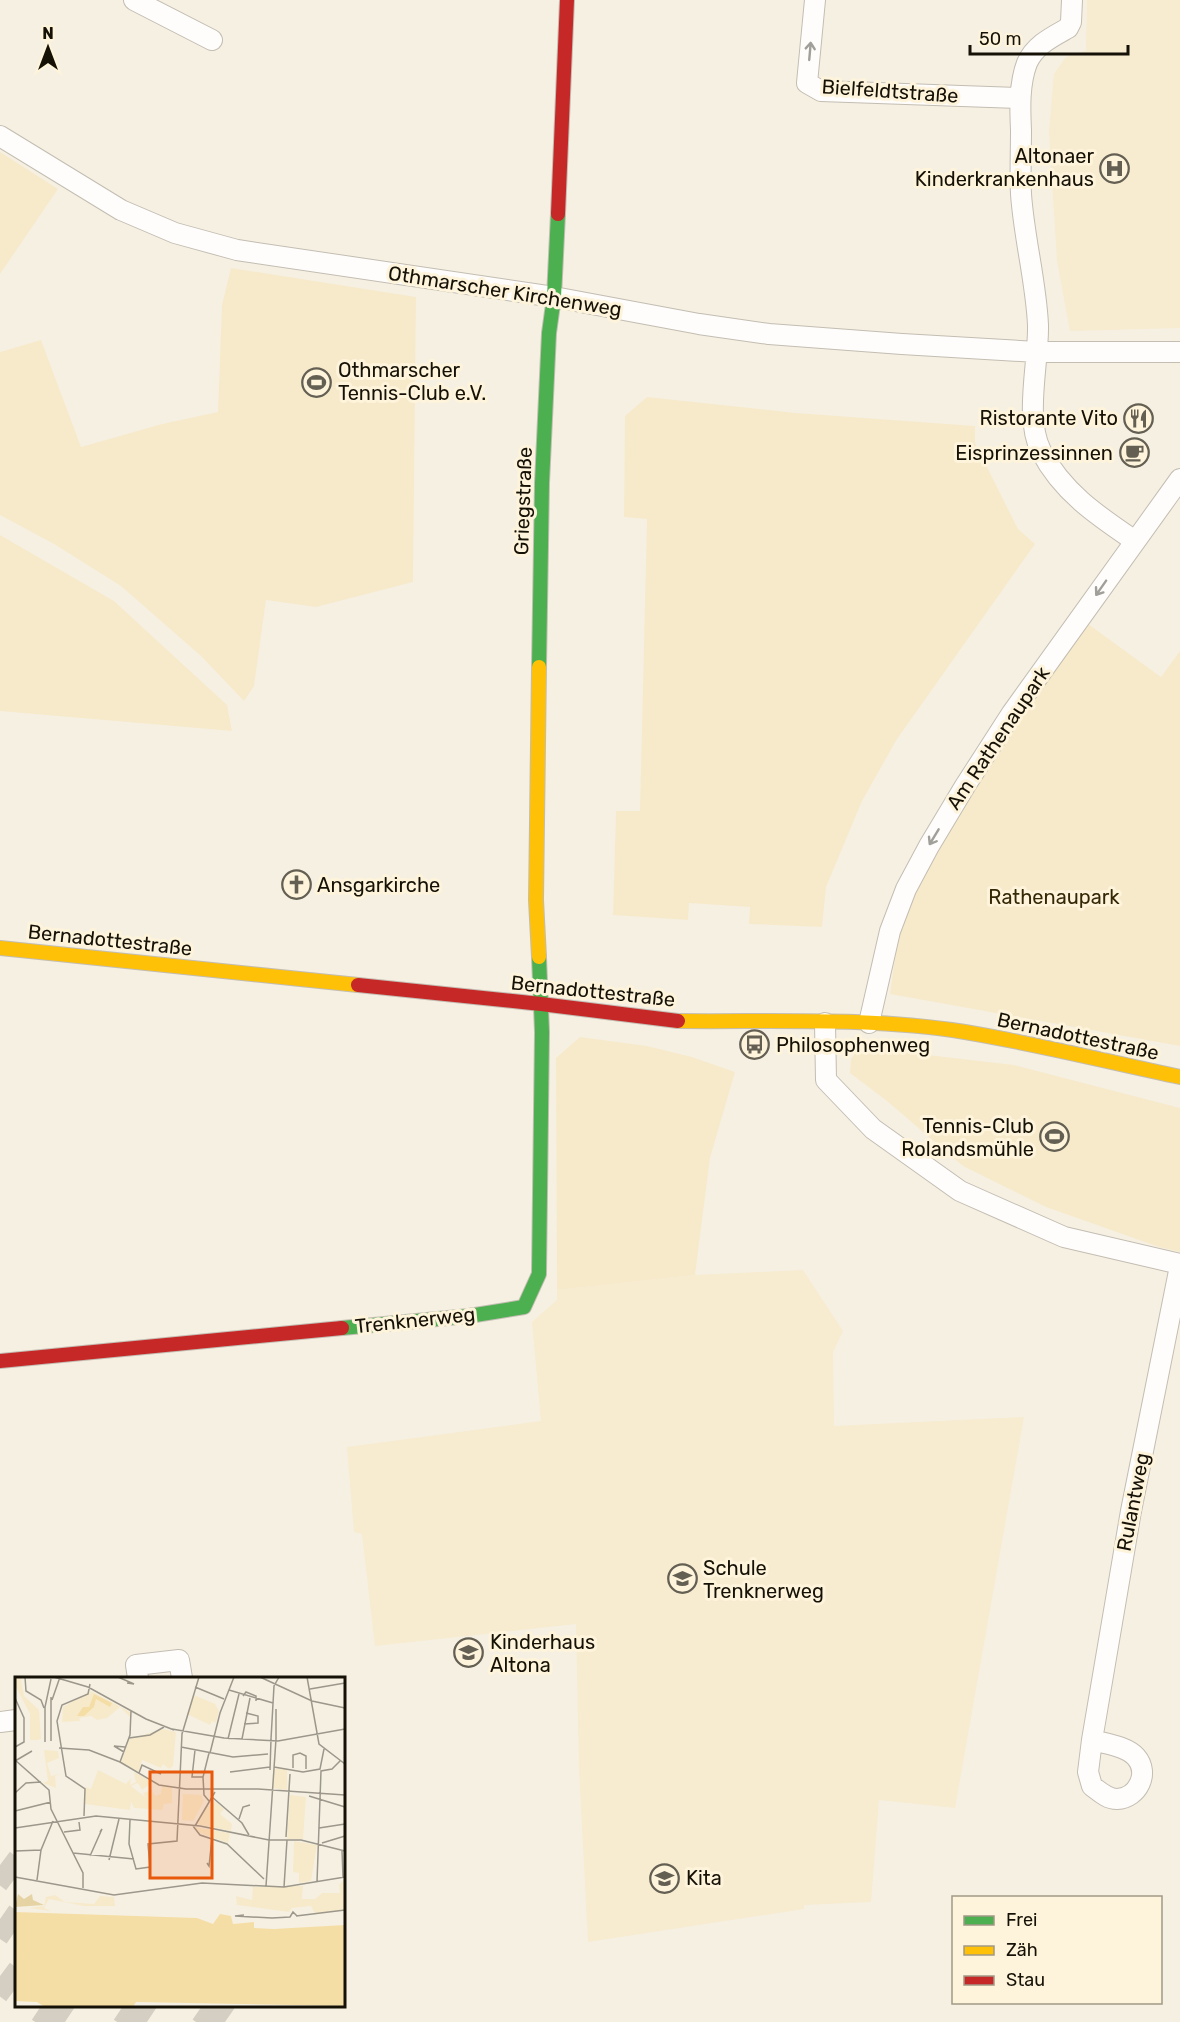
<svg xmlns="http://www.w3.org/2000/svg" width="1180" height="2022" font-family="Rubik,sans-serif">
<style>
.built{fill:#f7ebd0}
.green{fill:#f7eacb}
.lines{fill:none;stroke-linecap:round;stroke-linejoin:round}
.highway-tunnel{stroke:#d4cfc2;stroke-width:33;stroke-dasharray:33 16;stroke-linecap:butt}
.street-casing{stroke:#c3bdb2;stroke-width:22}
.fast-casing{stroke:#c3bdb2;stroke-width:16}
.slow-casing{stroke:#c3bdb2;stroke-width:16}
.jam-casing{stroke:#c3bdb2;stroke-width:16}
.street{stroke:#fefdfb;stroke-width:20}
.fast{stroke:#4caf50;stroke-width:14}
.slow{stroke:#ffc107;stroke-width:14}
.jam{stroke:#c62828;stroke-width:14}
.oneway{stroke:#a19f99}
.labels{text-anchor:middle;stroke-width:6;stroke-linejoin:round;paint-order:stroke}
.street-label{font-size:20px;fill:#151106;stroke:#fef4db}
.poi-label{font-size:20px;fill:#151106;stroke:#fef4db;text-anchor:start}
.park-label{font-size:20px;fill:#352806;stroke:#fef4db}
.inset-river{fill:none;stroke:#f5dea5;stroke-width:3}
.inset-road{fill:none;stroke:#9c978b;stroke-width:1.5}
.view{fill:#e8590c;fill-opacity:0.15;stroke:#e8590c;stroke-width:3}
.inset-edge{fill:none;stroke:#151106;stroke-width:3}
</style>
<rect width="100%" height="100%" fill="#f6f0e3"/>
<path class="built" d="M 1087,0 L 1180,0 L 1180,328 L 1070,331 L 1057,261 L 1049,132 L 1054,74 L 1065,58 L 1072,54 L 1086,51 Z
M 803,1270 L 843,1331 L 833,1352 L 834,1426 L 1024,1417 L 955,1808 L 879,1800 L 871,1902 L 804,1905 L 804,1909 L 588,1942 L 579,1768 L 576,1624 L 375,1646 L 362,1534 L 354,1532 L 347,1447 L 541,1421 L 532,1322 L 557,1300 L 557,1290 L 695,1275 Z"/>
<path class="green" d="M 0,152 L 58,189 L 0,274 Z
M 231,268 L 416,297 L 413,582 L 316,607 L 266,600 L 254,686 L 244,701 L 201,656 L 121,586 L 54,544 L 0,515 L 0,352 L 41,340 L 81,447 L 162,424 L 218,412 L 222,305 Z
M 647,397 L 796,413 L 975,426 L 975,443 L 1018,529 L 1035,544 L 897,739 L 862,801 L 826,887 L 822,927 L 749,924 L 750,907 L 689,903 L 688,920 L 613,915 L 616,811 L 640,811 L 647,519 L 624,517 L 625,416 Z
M 0,535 L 114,601 L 227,705 L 232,731 L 0,711 Z
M 1088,624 L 1161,677 L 1180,651 L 1180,1046 L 890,994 L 898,935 L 918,886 L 942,840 L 1018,720 Z
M 580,1037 L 647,1046 L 692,1057 L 735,1072 L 710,1158 L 695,1275 L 557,1290 L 556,1058 Z
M 856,1052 L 911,1053 L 1014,1065 L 1180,1108 L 1180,1252 L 1159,1247 L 1046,1207 L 963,1166 L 887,1101 L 850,1073 L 851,1059 Z"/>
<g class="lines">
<path class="highway-tunnel" d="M 0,1865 L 16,1877
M 0,1919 L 16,1930
M 0,1976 L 16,1988
M 41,2006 L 65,2022
M 123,2006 L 147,2022
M 202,2006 L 225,2022"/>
<defs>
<path id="street" d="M 134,0 L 212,40
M 815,0 L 807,83 L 821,91 L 1020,98
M 1072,0 L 1071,22 L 1068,28 C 1052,37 1035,45 1027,63 C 1019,84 1020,109 1021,130 C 1021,151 1020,173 1021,194 C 1024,238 1036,281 1038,325 C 1039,362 1024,417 1041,451 C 1062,492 1098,516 1135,541
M 0,136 L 121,210 L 175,233 L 237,250 L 554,297 L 699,324 L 769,334 L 902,344 L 1037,352 L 1180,352
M 825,1023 L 826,1080 L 873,1129 L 960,1191 L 1064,1237 L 1180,1264
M 869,1023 L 890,931 L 906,889 L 929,846 L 965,786 L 1012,713 L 1180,479
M 138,1678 L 136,1665 L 179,1660 L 182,1678
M 0,1722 L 16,1720
M 1092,1740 C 1106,1744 1126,1746 1136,1757 C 1150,1773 1138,1798 1117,1799 C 1107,1799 1100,1792 1092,1786 L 1088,1772 L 1092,1740 L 1131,1511 L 1180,1266"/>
<path id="fast" d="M 539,667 L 542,483 L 549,333 L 554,297 L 558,214
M 342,1328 L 469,1316 L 524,1307 L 539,1274 L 542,1032 L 539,957"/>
<path id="slow" d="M 0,948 L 358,985
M 539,957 L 536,900 L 539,667
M 678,1021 C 773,1022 871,1017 965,1032 C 1037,1044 1109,1062 1180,1077"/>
<path id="jam" d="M 558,214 L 567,0
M 358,985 L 541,1004 L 678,1021
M 0,1361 L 342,1328"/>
</defs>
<use href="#street" class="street-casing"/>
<use href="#fast" class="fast-casing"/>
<use href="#slow" class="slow-casing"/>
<use href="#jam" class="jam-casing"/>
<use href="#street" class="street"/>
<use href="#fast" class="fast"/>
<use href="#slow" class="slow"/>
<use href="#jam" class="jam"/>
</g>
<defs><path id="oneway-shaft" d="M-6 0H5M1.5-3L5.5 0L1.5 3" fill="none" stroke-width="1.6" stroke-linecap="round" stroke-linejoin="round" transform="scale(1.5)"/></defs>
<g class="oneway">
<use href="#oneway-shaft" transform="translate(810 51) rotate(-85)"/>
<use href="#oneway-shaft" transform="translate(1101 588) rotate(125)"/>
<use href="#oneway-shaft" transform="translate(934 837) rotate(121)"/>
</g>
<defs>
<symbol id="hospital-ring" viewBox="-11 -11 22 22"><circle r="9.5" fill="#fef4db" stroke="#645f53" stroke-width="1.5"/><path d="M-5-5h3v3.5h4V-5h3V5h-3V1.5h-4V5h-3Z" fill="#645f53"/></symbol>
<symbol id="stadium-ring" viewBox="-11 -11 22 22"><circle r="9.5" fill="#fef4db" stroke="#645f53" stroke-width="1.5"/><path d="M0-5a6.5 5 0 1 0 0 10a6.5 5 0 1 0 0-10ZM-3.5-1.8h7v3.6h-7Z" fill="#645f53"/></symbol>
<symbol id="restaurant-ring" viewBox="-11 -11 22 22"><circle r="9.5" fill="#fef4db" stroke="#645f53" stroke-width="1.5"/><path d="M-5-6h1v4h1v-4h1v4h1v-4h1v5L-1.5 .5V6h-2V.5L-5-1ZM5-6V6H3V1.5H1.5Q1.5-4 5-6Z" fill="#645f53"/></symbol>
<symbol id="cafe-ring" viewBox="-11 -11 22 22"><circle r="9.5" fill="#fef4db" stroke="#645f53" stroke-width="1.5"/><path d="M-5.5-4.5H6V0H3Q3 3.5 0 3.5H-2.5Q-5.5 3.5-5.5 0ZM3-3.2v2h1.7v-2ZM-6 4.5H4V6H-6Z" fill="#645f53"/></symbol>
<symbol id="church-ring" viewBox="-11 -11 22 22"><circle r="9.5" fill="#fef4db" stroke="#645f53" stroke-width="1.5"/><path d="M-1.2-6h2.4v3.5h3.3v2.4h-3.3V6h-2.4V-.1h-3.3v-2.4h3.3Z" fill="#645f53"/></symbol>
<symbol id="bus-ring" viewBox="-11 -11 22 22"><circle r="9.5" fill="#fef4db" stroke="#645f53" stroke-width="1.5"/><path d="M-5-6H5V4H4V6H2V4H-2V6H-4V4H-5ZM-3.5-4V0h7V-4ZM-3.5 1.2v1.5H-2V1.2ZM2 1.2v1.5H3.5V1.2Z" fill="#645f53"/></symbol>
<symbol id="school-ring" viewBox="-11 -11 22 22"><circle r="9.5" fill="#fef4db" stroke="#645f53" stroke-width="1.5"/><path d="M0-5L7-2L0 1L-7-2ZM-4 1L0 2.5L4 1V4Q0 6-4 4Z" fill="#645f53"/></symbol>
</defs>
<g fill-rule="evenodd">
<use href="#hospital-ring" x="1098" y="152" width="33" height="33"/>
<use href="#stadium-ring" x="300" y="366" width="33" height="33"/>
<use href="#restaurant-ring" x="1122" y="402" width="33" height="33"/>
<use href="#cafe-ring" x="1118" y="436" width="33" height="33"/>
<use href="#church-ring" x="280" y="868" width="33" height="33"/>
<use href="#bus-ring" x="738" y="1028" width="33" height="33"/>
<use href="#stadium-ring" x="1038" y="1120" width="33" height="33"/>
<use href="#school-ring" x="666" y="1562" width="33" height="33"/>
<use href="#school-ring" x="452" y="1636" width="33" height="33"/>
<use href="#school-ring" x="648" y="1862" width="33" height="33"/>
</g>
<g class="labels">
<g class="street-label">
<text transform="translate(890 91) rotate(4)" y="7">Bielfeldtstraße</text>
<text transform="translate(505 291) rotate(9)" y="7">Othmarscher Kirchenweg</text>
<text transform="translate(523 501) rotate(-88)" y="7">Griegstraße</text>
<text transform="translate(998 738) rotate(-56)" y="7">Am Rathenaupark</text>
<text transform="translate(110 940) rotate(6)" y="7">Bernadottestraße</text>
<text transform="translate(593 991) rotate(6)" y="7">Bernadottestraße</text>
<text transform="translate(1078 1036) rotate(12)" y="7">Bernadottestraße</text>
<text transform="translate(415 1320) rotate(-6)" y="7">Trenknerweg</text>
<text transform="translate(1133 1502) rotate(-79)" y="7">Rulantweg</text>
</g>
<g class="poi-label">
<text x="1094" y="163" text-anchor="end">Altonaer<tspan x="1094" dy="23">Kinderkrankenhaus</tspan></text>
<text x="338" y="377">Othmarscher<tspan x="338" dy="23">Tennis-Club e.V.</tspan></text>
<text x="1118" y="425" text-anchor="end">Ristorante Vito</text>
<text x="1113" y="460" text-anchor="end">Eisprinzessinnen</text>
<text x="317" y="892">Ansgarkirche</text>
<text x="776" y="1052">Philosophenweg</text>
<text x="1034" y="1133" text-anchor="end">Tennis-Club<tspan x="1034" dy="23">Rolandsmühle</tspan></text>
<text x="703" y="1575">Schule<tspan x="703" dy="23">Trenknerweg</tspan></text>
<text x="490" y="1649">Kinderhaus<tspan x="490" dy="23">Altona</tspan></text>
<text x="686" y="1885">Kita</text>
</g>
<g class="park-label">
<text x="1054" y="904">Rathenaupark</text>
</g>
</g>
<g transform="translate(15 1677)">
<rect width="330" height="330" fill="#f6f0e3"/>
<path d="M 6,1 L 9,19 L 24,33 L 26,62 L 22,63 L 15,63 L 15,37 L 0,8 L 0,2 ZM 76,14 L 115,35 L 115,40 L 105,30 L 92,41 L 82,43 L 76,39 L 64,41 L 65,44 L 47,45 L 48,30 ZM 179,18 L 200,27 L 204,34 L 201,46 L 197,44 L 195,48 L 172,37 ZM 149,52 L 161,55 L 158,89 L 154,92 L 148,87 L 146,91 L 127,83 L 124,95 L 106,86 L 114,62 ZM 29,73 L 43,74 L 44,81 L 32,86 L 36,99 L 48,96 L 40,99 L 41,111 L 28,106 L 33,104 ZM 259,92 L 272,92 L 272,113 L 258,111 ZM 83,93 L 111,107 L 116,101 L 115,108 L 121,105 L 118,94 L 121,101 L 119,95 L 138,105 L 127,113 L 123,106 L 116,109 L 130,120 L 128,116 L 137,113 L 140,119 L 146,117 L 147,109 L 157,111 L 157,126 L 149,127 L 147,133 L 119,131 L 116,125 L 115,133 L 70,127 L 70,110 L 76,112 ZM 168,117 L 186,118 L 189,124 L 178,144 L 167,143 ZM 275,118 L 291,120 L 288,162 L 272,162 ZM 200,124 L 209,132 L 205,137 L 217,147 L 216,154 L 181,147 L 192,128 L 196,130 ZM 180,150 L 215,156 L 213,166 L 185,156 ZM 279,164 L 302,168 L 296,204 L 284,206 L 284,196 L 278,195 ZM 330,201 L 330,232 L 300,237 L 296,229 L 277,231 L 274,235 L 222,228 L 221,219 L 237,223 L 238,210 L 288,209 L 287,222 L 300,222 L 307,216 L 325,216 L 324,208 ZM 40,218 L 50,225 L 79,227 L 85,219 L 99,220 L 100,229 L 69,229 L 34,222 L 29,231 L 36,234 L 14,231 L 29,229 L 31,220 Z" fill="#f7eacb"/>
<path d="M 3,217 L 9,222 L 17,217 L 18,223 L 29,228 L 0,230 Z" fill="#e6d3a4"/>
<path d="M 79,17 L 97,26 L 95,30 L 81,22 L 79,30 L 69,39 L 62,39 L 68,30 L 74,30 ZM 0,235 L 182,241 L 198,247 L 205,237 L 216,239 L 218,247 L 239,245 L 239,251 L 259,252 L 330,248 L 330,329 L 121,325 L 118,330 L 30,330 L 22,325 L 0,324 Z" fill="#f5dea5"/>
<path class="inset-river" d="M 217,254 L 225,272 L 242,283 L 330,283M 0,276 L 170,282 L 195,276 L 217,254M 0,284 L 330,293"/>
<path class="inset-road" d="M 10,0 L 11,14 L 26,23 L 29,31M 39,0 L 73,10 L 131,42 L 159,53M 103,0 L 119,7 L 112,6M 245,0 L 297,24 L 330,31M 292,0 L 304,67 L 330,87M 180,10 L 209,22M 295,12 L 330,6M 214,13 L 258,26M 228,19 L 231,15 L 241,19 L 241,24M 0,21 L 9,41 L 9,65 L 0,70M 37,23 L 45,0M 261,32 L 261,62M 229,47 L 243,46 L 243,39 L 231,36M 157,52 L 209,61 L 263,64 L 330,52M 114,61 L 135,58 L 149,50M 213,62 L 224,17M 227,62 L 235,21M 256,62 L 259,9 L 264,0M 36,64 L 36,20M 30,65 L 30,30 L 36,2M 166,70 L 218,80 L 253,77M 44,71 L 74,73 L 105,85M 180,73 L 177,100 L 188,100M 109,75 L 99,69 L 110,70M 194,76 L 188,100 L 189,118 L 194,124M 195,76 L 205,36 L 219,0M 0,83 L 34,113 L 36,132 L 68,196 L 68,211M 0,84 L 17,74M 105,85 L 144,108 L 171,112 L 243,112 L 330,118M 105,85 L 115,58 L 116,34M 259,90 L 288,95 L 305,92 L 309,72M 278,91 L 278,78 L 285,76 L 291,79 L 291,92M 255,93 L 256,62M 215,95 L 255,90M 124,96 L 127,88 L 146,97M 0,116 L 11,106 L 26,105M 294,119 L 330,130M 197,120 L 227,146 L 234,158M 0,134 L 36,125M 69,139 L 70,112 L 51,99 L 42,44 L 47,28 L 73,17 L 75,7M 224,142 L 228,130 L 235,128M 115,143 L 114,167 L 121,192 L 135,190 L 133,167 L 162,164 L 167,57 L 184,0M 178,149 L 185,158 L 212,167 L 249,202M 180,149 L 200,115M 0,151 L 81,139 L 185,149 L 254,163 L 286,163 L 330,174M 304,151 L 330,147M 49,155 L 65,153 L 64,145M 271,160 L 275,97M 307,166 L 330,159M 0,174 L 26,173M 327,174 L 328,200M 58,176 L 119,182M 75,179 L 87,152 L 85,155M 94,183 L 104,142M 192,186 L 194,189 L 197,161M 0,200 L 99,218 L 187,206 L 269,210 L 330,200M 22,203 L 26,173 L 38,144M 302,205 L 306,94 L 317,92 L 325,84M 251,209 L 261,62M 269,210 L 272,163M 229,238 L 220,239 L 257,241 L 275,240 L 278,235 L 282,239M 281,239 L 330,233"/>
<path class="view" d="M 135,95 L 197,95 L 197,201 L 135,201 Z"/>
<rect width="330" height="330" class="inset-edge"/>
</g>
<rect x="952" y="1896" width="210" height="108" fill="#fef4db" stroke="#a19986" stroke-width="1.5"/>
<rect x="964" y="1916" width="30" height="9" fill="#4caf50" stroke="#a19986" stroke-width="1.5"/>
<text x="1006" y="1926" font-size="18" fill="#151106">Frei</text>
<rect x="964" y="1946" width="30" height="9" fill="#ffc107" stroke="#a19986" stroke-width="1.5"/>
<text x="1006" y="1956" font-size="18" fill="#151106">Zäh</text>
<rect x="964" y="1976" width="30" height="9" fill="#c62828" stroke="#a19986" stroke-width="1.5"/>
<text x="1006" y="1986" font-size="18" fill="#151106">Stau</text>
<g transform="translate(48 48)" stroke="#fef4db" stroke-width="4.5" paint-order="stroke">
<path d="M0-4.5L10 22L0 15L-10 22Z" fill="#151106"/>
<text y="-9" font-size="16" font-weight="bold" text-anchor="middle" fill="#151106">N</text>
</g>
<path d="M970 45v9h158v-9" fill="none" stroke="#151106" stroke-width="3"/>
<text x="979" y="45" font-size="18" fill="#151106" stroke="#fef4db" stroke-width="4.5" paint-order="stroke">50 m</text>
</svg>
